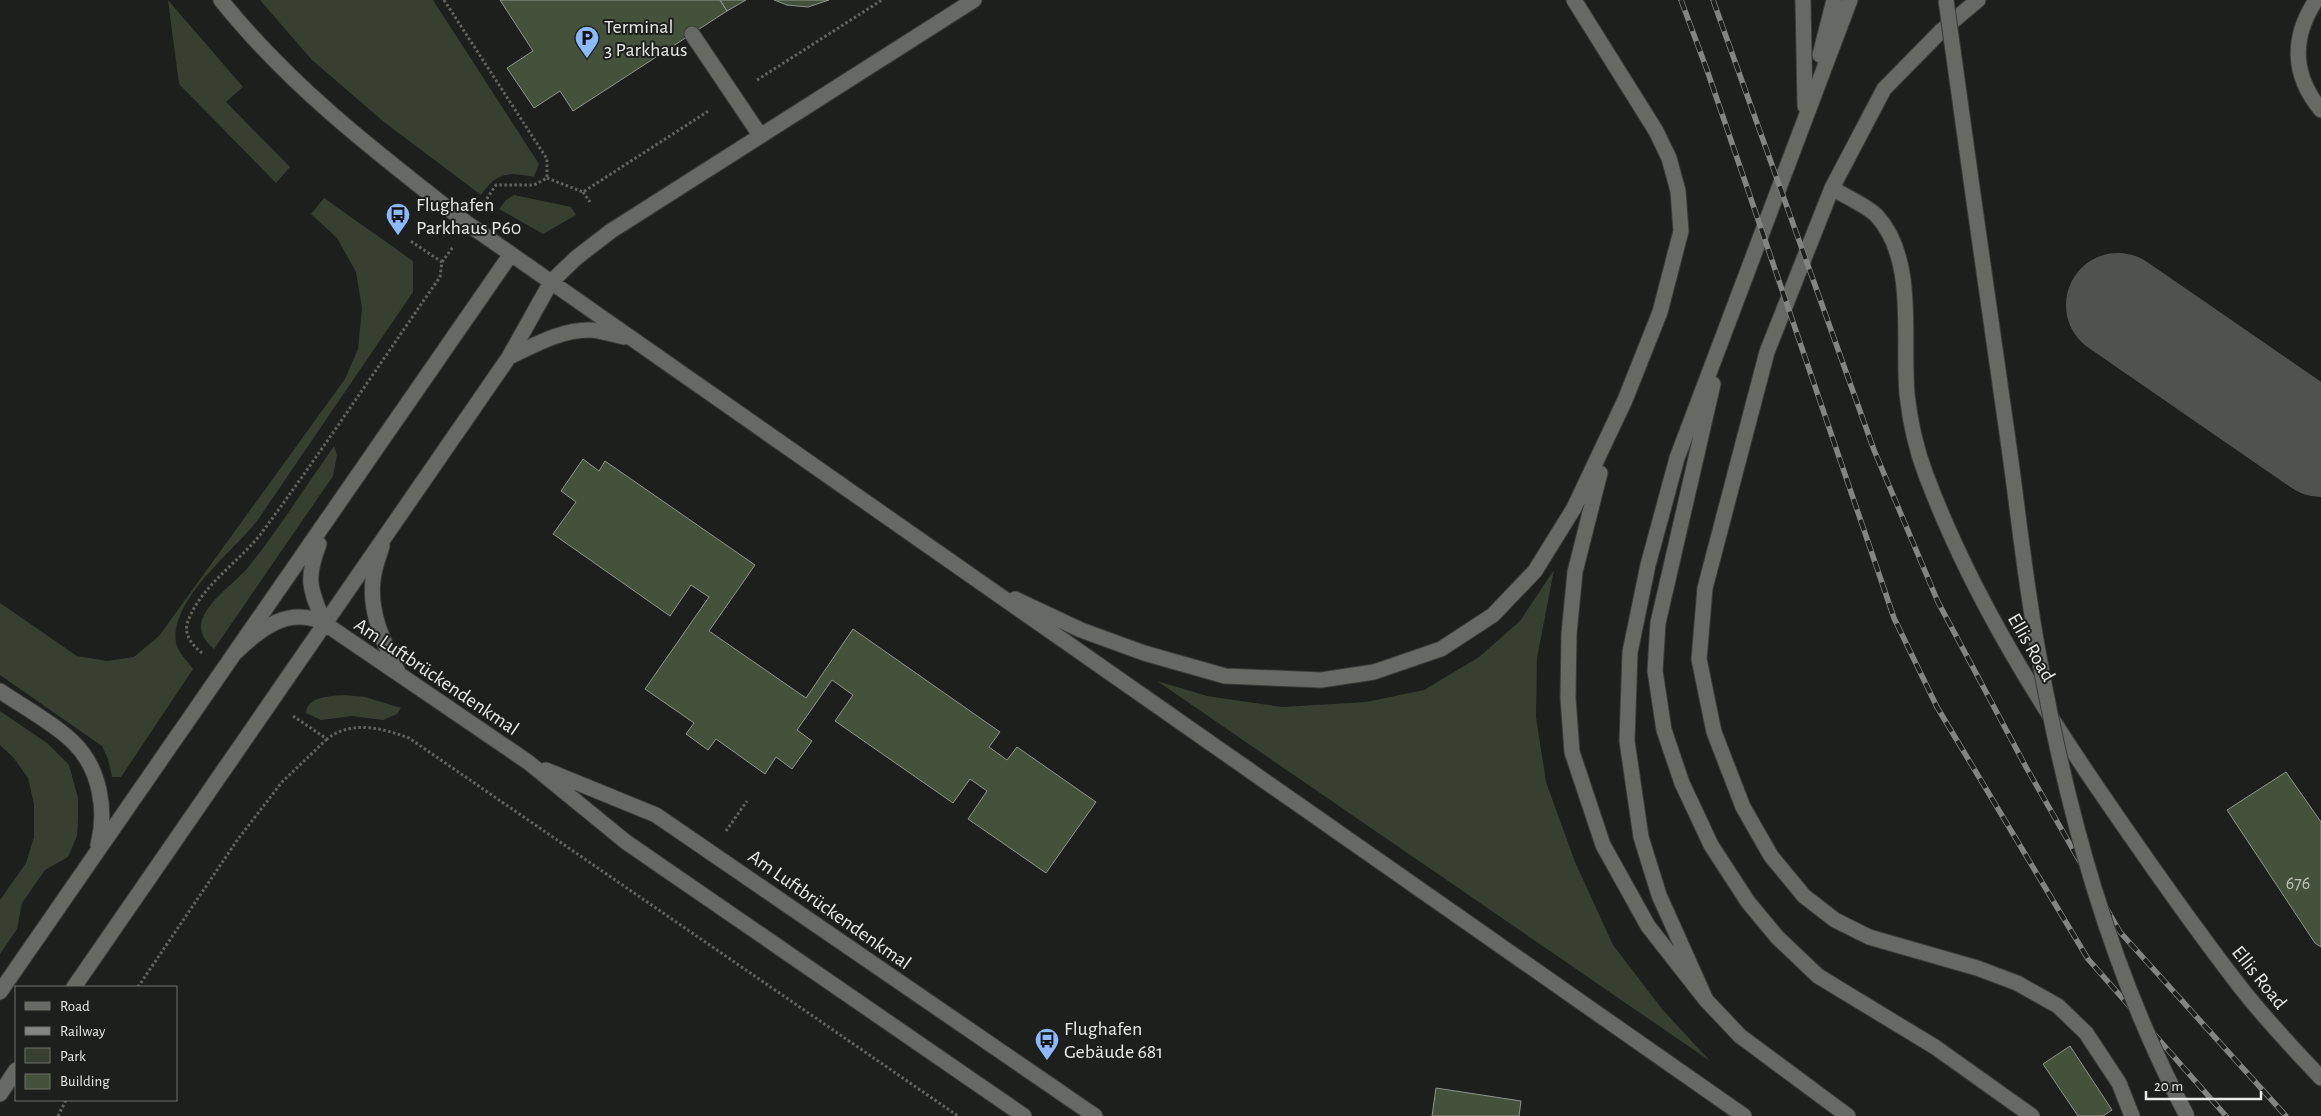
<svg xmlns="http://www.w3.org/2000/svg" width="2321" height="1116" font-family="'Alegreya Sans',sans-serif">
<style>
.green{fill:#373f31}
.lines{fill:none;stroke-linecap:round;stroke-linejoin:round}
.taxiway{stroke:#4f524e;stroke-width:104}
.building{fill:#44523b;stroke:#90948e}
.minor-casing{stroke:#393b38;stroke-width:17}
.path{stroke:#626460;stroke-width:3;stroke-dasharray:2.5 2.5;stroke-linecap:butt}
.minor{stroke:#666964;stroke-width:15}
.rail-casing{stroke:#828581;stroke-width:5.5}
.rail{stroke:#1c1f1b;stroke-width:4;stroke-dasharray:11;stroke-linecap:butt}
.minor-bridge-casing{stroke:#393b38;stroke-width:17;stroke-linecap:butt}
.minor-bridge{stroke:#666964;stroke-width:15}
.labels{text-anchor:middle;stroke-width:4;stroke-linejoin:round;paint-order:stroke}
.number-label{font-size:18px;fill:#c0c5bc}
.poi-label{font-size:20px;fill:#e9ebe7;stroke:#1c1f1b;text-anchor:start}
.street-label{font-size:20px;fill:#e9ebe7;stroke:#1c1f1b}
</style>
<rect width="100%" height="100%" fill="#1c1f1b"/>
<path class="green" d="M 168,0 L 243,87 L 226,102 L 290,167 L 276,183 L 179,84 Z
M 260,0 L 433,0 L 539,164 L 534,177 C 507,172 497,172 481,195 L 384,122 L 312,60 Z
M 514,195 L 571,207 L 576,215 L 543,234 L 499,209 L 506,200 Z
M 324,198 L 413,261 L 413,292 L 257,521 C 233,552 170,599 176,643 C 177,651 188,662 193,669 L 121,777 L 112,777 L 108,759 L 102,746 L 0,675 L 0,603 L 77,656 L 107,661 L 134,657 L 159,636 L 345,379 L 358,349 L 362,308 L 356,272 L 337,238 L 311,214 Z
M 334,446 L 337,455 L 333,476 L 214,649 C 206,642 198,632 202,620 C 210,598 236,583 250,565 C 280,527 306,486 334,446 Z
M 1554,570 L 1537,658 L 1536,717 L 1546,782 L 1575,862 L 1613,945 L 1662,1009 L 1710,1061 L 1157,681 L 1207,696 L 1282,707 L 1366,702 L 1424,690 L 1479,657 L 1520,621 Z
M 345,695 L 365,697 L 401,708 L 397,714 L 383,720 L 352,716 L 321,720 L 306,713 C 307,696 332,696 345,695 Z
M 0,711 L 47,743 L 69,765 L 78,798 L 78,819 L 77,836 L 68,857 L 45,870 L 22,903 L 17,929 L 0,954 L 0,900 L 26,863 L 34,837 L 34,804 L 28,778 L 13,757 L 0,745 Z"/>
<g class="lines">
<path class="taxiway" d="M 2118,305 L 2321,445"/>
</g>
<path class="building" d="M 500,0 L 720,0 L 727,11 L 573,111 L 560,91 L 534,108 L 507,68 L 533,51 Z
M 720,0 L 746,0 L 727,11 Z
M 774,0 L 829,0 L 808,7 L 787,5 Z
M 583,459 L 599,471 L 605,461 L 755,565 L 709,631 L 806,698 L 853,629 L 1000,732 L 989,747 L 1007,760 L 1017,747 L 1096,802 L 1046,873 L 968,819 L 987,791 L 970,779 L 953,803 L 835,721 L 853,695 L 832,680 L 797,730 L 812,741 L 792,769 L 776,757 L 765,774 L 716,739 L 708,750 L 686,734 L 694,723 L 645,689 L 709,597 L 691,585 L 670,616 L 553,534 L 576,502 L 561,491 Z
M 2286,772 L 2321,822 L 2321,947 L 2315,943 L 2227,810 Z
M 2070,1046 L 2112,1110 L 2103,1116 L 2078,1116 L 2043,1064 Z
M 1436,1088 L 1521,1101 L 1519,1116 L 1432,1116 Z"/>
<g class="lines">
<defs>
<path id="minor" d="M 221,0 C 291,88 381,156 468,224 L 1744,1116
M 1803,0 L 1805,106
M 1978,0 L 1941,31 L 1884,89 L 1832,188 L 1767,352 L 1705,588 L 1699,659 L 1714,732 L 1743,807 L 1771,856 L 1804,896 L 1835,920 L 1869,937 L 1977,968 L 2017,983 L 2058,1006 L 2086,1033 L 2119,1083 L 2132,1116
M 2316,0 C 2291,38 2292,75 2321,110
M 692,34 L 760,135
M 1820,55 L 1834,0
M 1832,188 C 1846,197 1866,205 1877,216 C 1917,260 1902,339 1907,394 C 1910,422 1916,449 1926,475 C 1973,600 2045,713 2121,822 C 2159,877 2197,931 2238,984 C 2263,1017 2293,1048 2321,1078
M 509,357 C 535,345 560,330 589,330 C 601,330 613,335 624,337
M 1713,384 L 1658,623 L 1655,671 L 1664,730 L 1682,783 L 1711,845 L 1748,902 L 1777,937 L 1818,976 L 1935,1047 L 2032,1116
M 1600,473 L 1575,572 L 1569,634 L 1568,698 L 1572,752 L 1603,845 L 1648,926 L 1706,1000 L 1740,1036 L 1848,1116
M 319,544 C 305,581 310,588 324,623
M 382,546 C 379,557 374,568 373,580 C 369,613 384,643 398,672
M 1015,599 L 1081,630 L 1144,653 L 1225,676 L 1321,680 L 1374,672 L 1441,649 L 1493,615 L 1535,571 L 1574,508 L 1625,400 L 1660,312 L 1681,231 L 1678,191 L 1669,158 L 1656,131 L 1574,0
M 236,652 C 261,628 289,606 324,623 L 528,762 L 626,842 L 1024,1116
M 0,691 C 22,706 55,724 73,742 C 100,768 107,810 98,845
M 546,770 L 656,815 L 1095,1116
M 74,987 L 509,357 L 551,282 L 576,258 L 611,231 L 974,0
M 0,992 L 511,254
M 1706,1000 L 1659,895 L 1641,837 L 1627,741 L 1630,652 L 1648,565 L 1677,458 L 1850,0
M 0,1094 L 16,1070"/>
</defs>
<use href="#minor" class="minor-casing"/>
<path class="path" d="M 444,0 L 547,159 L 547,178
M 757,80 L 882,0
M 547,178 L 583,192 L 710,110
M 583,192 L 590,202
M 484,203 L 496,185 L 534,185 L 547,178
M 442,262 L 453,247
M 202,653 C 192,645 183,634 188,621 C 202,584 240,562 263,531 C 324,448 381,362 440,277 L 442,262 L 409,240
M 293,716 L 327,739 C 351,720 382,728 409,738 L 958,1116
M 726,831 L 747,801
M 138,987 L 238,839 L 282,782 L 327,739
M 58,1116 L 66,1100"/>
<use href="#minor" class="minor"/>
<defs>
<path id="rail" d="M 1681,0 L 1707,70 L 1894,618 L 1937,707 L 2088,959 L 2226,1116
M 1713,0 L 1874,450 L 1938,602 L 2026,767 L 2120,932 L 2286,1116"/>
</defs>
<use href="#rail" class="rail-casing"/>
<use href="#rail" class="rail"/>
<defs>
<path id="minor-bridge" d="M 1946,0 C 1966,147 1987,293 2008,440 C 2018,510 2025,581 2038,651 C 2067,812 2110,971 2187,1116"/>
</defs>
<use href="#minor-bridge" class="minor-bridge-casing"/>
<use href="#minor-bridge" class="minor-bridge"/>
</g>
<defs>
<symbol id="parking-pin" viewBox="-11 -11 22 30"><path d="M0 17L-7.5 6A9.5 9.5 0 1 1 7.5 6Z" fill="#8cb9fc" stroke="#1c1f1b"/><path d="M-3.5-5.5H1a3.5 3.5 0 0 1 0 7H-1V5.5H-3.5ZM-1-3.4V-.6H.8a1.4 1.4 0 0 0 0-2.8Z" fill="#111"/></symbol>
<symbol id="bus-pin" viewBox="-11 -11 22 30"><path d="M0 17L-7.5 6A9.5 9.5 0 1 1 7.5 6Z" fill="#8cb9fc" stroke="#1c1f1b"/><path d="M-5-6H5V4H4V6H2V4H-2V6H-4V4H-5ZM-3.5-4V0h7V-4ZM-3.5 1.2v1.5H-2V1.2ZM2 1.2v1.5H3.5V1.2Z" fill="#111"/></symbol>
</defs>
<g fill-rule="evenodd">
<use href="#parking-pin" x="573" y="24" width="28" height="38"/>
<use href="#bus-pin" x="384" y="201" width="28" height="38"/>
<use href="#bus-pin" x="1033" y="1026" width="28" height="38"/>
</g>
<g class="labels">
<g class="number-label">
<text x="2298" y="889">676</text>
</g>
<g class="poi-label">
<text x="604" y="33">Terminal<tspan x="604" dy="23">3 Parkhaus</tspan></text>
<text x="416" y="211">Flughafen<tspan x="416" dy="23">Parkhaus P60</tspan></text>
<text x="1064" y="1035">Flughafen<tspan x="1064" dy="23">Gebäude 681</tspan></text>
</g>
<g class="street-label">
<text transform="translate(2032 647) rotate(60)" y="7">Ellis Road</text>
<text transform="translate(437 676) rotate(34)" y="7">Am Luftbrückendenkmal</text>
<text transform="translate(830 909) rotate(35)" y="7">Am Luftbrückendenkmal</text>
<text transform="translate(2260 977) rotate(51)" y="7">Ellis Road</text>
</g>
</g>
<rect x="15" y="986" width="162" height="115" fill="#1c1f1b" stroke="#6e716d"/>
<rect x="25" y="1002" width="25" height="8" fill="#666964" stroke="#6e716d"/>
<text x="60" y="1011" font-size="15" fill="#e9ebe7">Road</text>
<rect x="25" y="1027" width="25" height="8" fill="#828581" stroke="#6e716d"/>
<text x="60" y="1036" font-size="15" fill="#e9ebe7">Railway</text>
<rect x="25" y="1048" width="25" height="15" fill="#373f31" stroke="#6e716d"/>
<text x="60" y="1061" font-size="15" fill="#e9ebe7">Park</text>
<rect x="25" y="1074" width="25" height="15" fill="#44523b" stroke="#6e716d"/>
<text x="60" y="1086" font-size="15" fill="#e9ebe7">Building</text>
<path d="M2146 1091v8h115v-8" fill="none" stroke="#e9ebe7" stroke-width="2.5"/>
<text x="2154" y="1091" font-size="15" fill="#e9ebe7" stroke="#1c1f1b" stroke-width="4" paint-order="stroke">20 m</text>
</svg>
